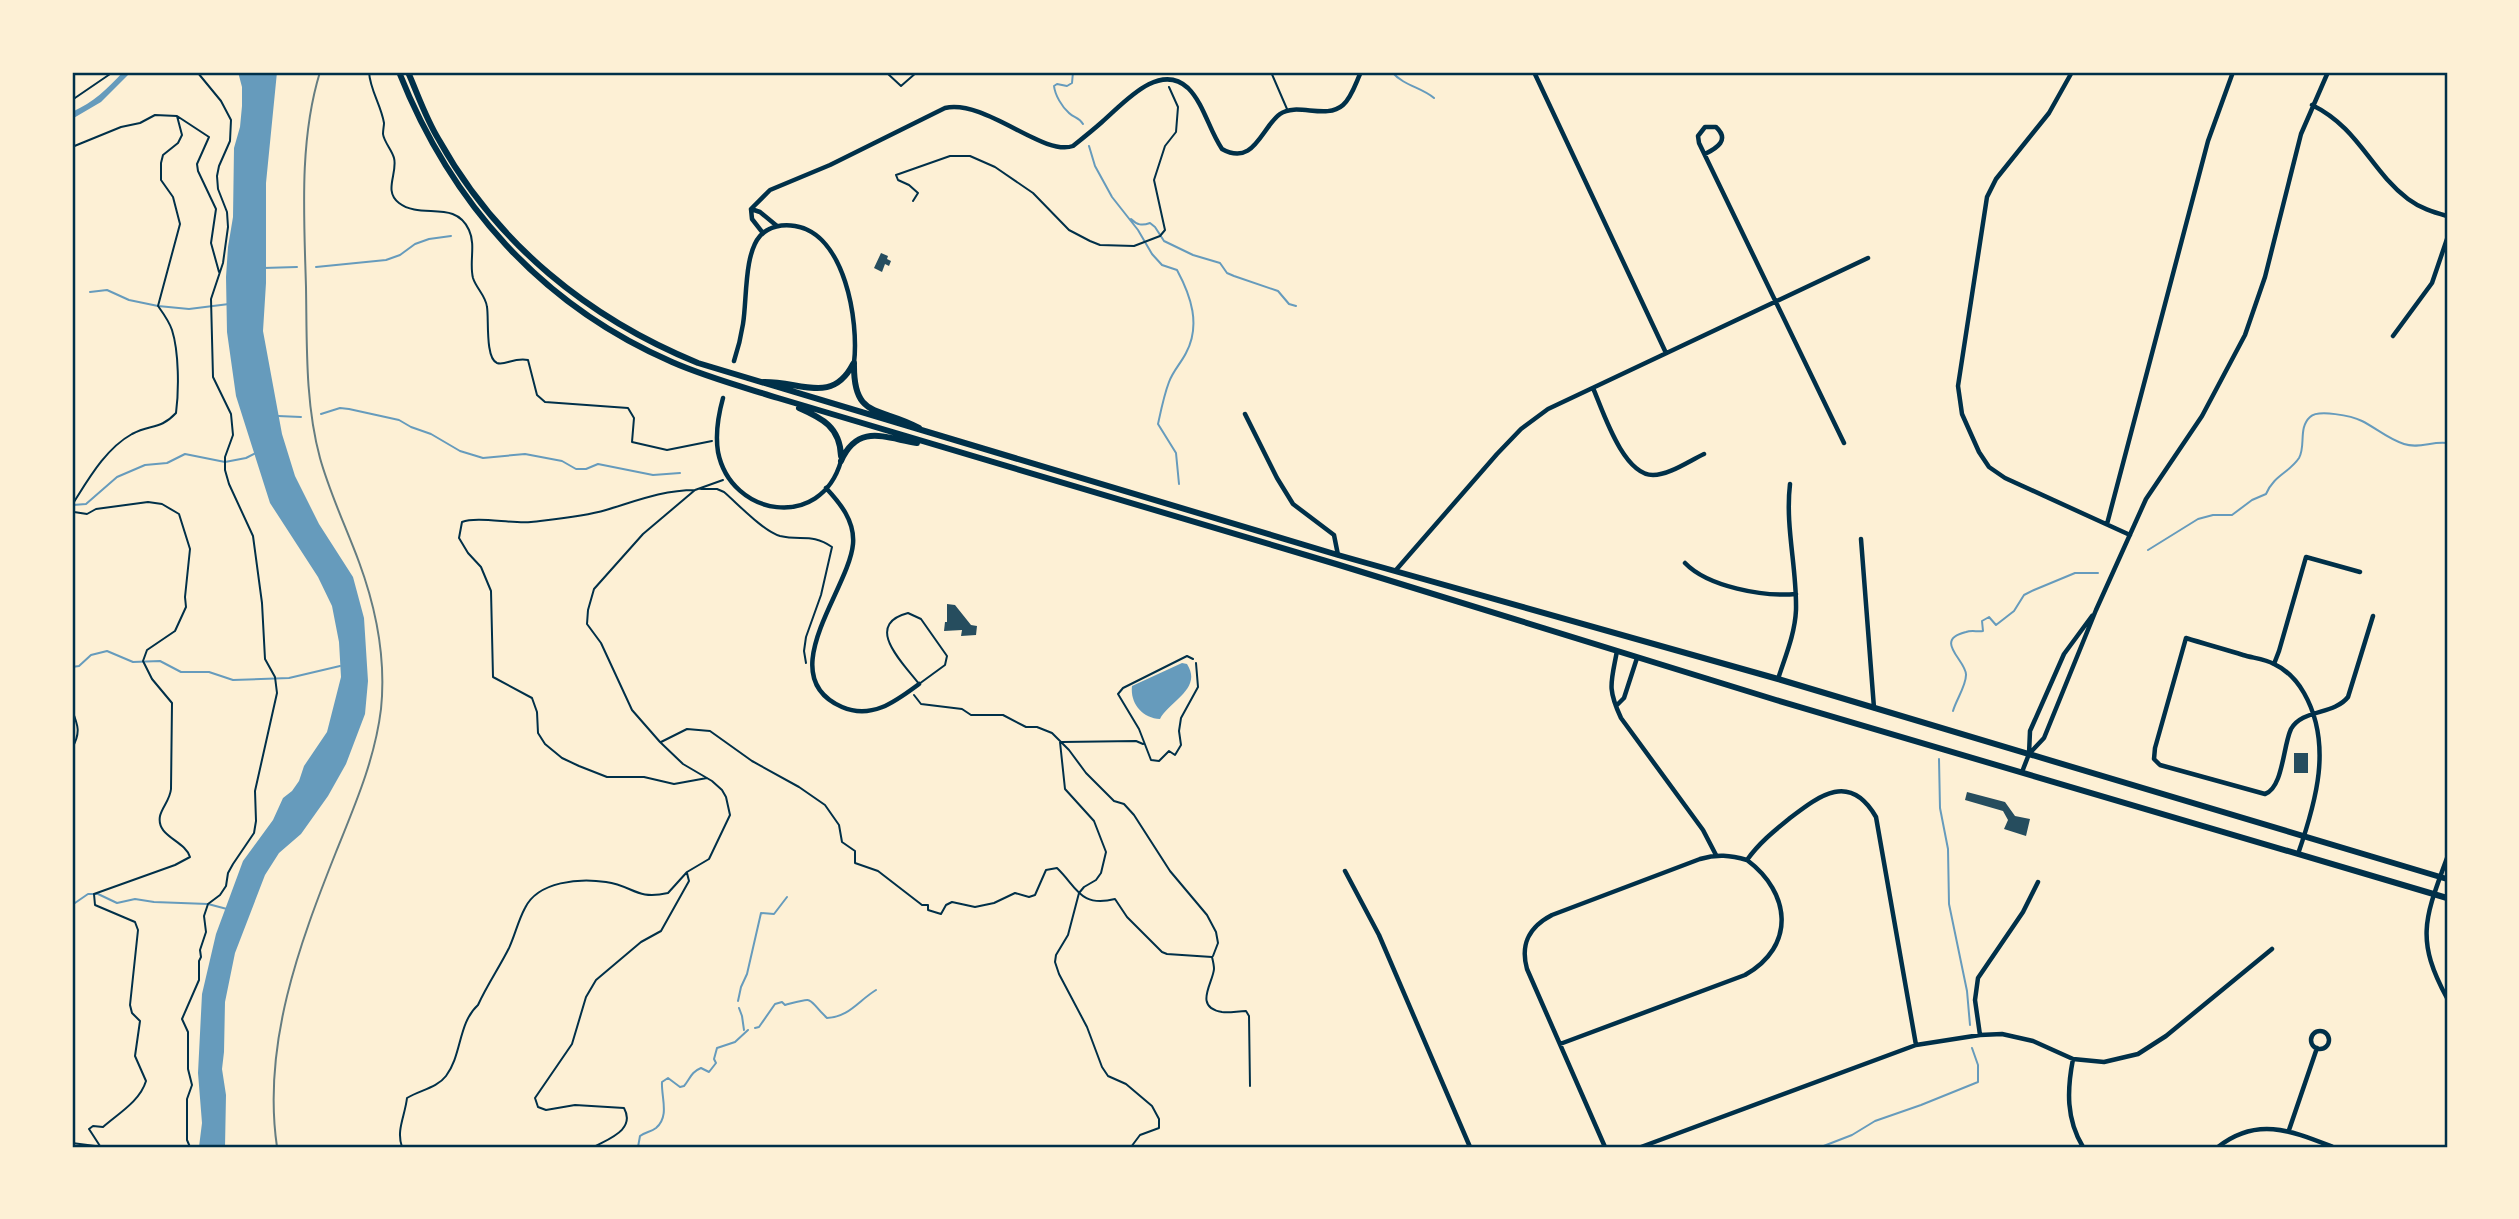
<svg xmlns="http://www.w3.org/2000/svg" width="2519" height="1219" font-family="Merriweather,serif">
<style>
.water{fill:#669bbc}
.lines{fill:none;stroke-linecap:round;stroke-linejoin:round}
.stream{stroke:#669bbc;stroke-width:2}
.building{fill:#264d5e}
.path{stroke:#003049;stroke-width:2}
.service{stroke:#003049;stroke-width:2}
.minor{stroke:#003049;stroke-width:4.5}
.primary{stroke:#003049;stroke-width:6}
.rail{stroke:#657d81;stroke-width:2}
.neatline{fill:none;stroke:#003049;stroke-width:2.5}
</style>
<rect width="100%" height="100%" fill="#fdf0d5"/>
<path class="water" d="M 123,72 L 131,72 L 101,102 L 72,119 L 72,112 C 94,102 107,89 123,72 Z
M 238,72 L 277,72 L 266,183 L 266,283 L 263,331 L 282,434 L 295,476 L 319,524 L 353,577 L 364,618 L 368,681 L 365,714 L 346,764 L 328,796 L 301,834 L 279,853 L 265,875 L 235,953 L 225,1002 L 224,1052 L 222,1069 L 226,1095 L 225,1147 L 199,1147 L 202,1123 L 198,1073 L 202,994 L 216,934 L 243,861 L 273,820 L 283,798 L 292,791 L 299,781 L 304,766 L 327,732 L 341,677 L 339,642 L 332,606 L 318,577 L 270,503 L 236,396 L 227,332 L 226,277 L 228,247 L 233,217 L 234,148 L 240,127 L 242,106 L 242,87 Z
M 1182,663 L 1187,664 C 1203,689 1169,701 1160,719 C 1142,718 1130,703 1132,686 Z"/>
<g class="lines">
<path class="stream" d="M 1073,72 L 1072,83 L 1067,86 L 1057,84 L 1054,86 C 1055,95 1062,107 1069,113 C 1074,118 1079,117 1083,124
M 1392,72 C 1404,86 1421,87 1434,98
M 1089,146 L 1095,166 L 1112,197 L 1138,230 L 1152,254 L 1162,265 L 1177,270 C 1191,296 1201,325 1186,353 C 1181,363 1173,371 1169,382 C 1164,395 1161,410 1158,424 L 1176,453 L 1179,484
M 1131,219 C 1137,225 1142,226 1150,223 L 1155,227 L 1164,241 L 1193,255 L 1220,263 L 1227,273 L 1234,276 L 1278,291 L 1289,304 L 1296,306
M 316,267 L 386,260 L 400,255 L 415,244 L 429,239 L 451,236
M 263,268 L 297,267
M 90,292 L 107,290 L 129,300 L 158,306 L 189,309 L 229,304
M 321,414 L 340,408 L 349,409 L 399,420 L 411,427 L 431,434 L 460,451 L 483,458 L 525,454 L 562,461 L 576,469 L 586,469 L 598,464 L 653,475 L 680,473
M 278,416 L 301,417
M 73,505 L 86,504 L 117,477 L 145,465 L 167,463 L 185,454 L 225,462 L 246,458 L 256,453
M 2148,550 L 2198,519 L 2213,515 L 2232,515 L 2252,500 L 2266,494 C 2274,475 2289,473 2299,458 C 2306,446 2298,428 2310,417 C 2318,409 2352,416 2362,421 C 2376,428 2388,439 2404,444 C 2419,449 2432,441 2447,443
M 72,667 L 79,666 L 91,655 L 107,651 L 133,662 L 160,661 L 181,672 L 209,672 L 233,680 L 289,678 L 340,666
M 1953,711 C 1956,700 1966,686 1966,675 C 1967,661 1932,640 1966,632 C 1971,630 1978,632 1983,631 L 1982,621 L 1989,617 L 1996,625 L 2014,611 L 2024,595 L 2034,590 L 2075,573 L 2098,573
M 1939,759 L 1940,808 L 1948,849 L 1949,904 L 1967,991 L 1970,1025
M 72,905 L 88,894 L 98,894 L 117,903 L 135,899 L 154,902 L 208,904 L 227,909
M 738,1001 L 741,987 L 747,974 L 761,913 L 774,914 L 787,897
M 739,1008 L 742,1016 L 744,1030
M 755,1028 L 759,1027 L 775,1004 L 782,1002 L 785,1005 C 818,996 805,998 827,1018 C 849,1017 858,1001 876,990
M 638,1147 L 640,1136 C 645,1132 651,1132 656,1128 C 670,1116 661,1097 662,1082 L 668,1078 L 680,1087 L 684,1086 C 690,1079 691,1072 701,1068 L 709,1072 L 716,1063 L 714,1059 L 717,1048 L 735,1042 L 748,1030
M 1821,1147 L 1852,1135 L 1875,1121 L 1921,1105 L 1978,1082 L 1978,1065 L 1972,1048"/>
</g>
<path class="building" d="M 881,253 L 888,256 L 887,259 L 891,261 L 889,266 L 885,264 L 882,272 L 874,268 Z
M 947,604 L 955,605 L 971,625 L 977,626 L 976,635 L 961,636 L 962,630 L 944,631 L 945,622 L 947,622 Z
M 2294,753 L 2308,753 L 2308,773 L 2294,773 Z
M 1967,792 L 2005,802 L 2015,816 L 2030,819 L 2026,836 L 2004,829 L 2008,820 L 2003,811 L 1965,800 Z"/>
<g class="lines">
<path class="path" d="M 369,72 C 370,90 381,105 384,123 C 384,126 383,130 383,134 C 384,142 392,150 394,158 C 398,173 383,191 399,203 C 421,220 455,199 469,230 C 476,245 469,263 473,278 C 476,288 486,296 487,307 C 489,318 485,358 497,363 C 505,366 514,357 528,360 L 537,395 L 545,402 L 628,408 L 634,418 L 632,442 L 667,450 L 712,441
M 868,72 L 887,73 L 901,86 L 917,72
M 72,100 L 113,72
M 72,147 L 121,127 L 140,123 L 155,115 L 177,116 L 209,137 L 197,164 L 198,171 L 216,209 L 211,243 L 219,272
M 913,201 L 918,193 L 909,185 L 898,180 L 896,175 L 950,156 L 970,156 L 995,167 L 1033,193 L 1069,230 L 1090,241 L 1100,245 L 1134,246 L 1160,236 L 1165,230 L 1154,180 L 1165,146 L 1176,132 L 1178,107 L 1169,87
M 701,489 L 717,489 L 724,492 C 738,504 763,531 780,536 C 801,541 812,533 832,547 L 821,595 L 806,637 L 804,651 L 806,663
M 695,490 C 663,490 636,501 606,510 C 582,517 556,519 531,522 C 511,524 477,516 462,522 L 459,538 L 468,553 L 481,567 L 491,591 L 493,677 L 532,698 L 537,712 L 538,733 L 545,744 L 562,758 L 579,766 L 607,777 L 644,777 L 674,784 L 707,778
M 1193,659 L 1187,656 L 1123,688 L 1118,694 L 1139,729 L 1151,760 L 1159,761 L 1169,751 L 1175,755 L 1181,745 L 1179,731 L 1181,718 L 1198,687 L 1196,663
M 914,695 L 921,704 L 962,709 L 971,715 L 1003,715 L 1026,727 L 1037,727 L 1052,733 L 1069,750 L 1086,773 L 1114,801 L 1124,804 L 1134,815 L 1170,871 L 1207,915 L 1216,932 L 1218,943 L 1213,956
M 72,710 C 78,725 81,733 72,748
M 661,742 L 687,729 L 710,731 L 752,761 L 799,787 L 825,805 L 839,825 L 842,842 L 855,851 L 855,863 L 878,871 L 922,905 L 928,905 L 928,910 L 941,914 L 946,905 L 952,902 L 975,907 L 994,903 L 1015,893 L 1029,897 L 1035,895 L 1046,870 L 1057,868 C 1077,887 1080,908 1115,899 L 1127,917 L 1162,952 L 1167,954 L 1212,957 C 1213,961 1214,965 1214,969 C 1213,983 1193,1007 1222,1012 C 1230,1013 1238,1011 1246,1011 L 1249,1016 L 1250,1086
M 1060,742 L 1065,789 L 1094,821 L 1106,852 L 1101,873 L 1096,880 L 1084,887 L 1079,893 L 1068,935 L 1056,955 L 1055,962 L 1059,974 L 1087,1027 L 1102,1067 L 1108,1076 L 1126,1084 L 1152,1106 L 1159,1119 L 1159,1128 L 1140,1135 L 1131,1147
M 1062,742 L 1136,741 L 1143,744
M 72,1143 L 103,1147
M 100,1146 L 89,1129 L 93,1126 L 103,1127 C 119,1113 140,1101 146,1081 L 135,1056 L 140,1021 L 132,1013 L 130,1005 L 138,930 L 135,922 L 95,905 L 94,894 L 175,865 L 190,857 C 185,840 156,837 160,816 C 162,807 170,800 171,789 L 172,703 L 152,679 L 143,661 L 147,650 L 175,631 L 186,607 L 185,597 L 190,549 L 179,514 L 162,504 L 148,502 L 96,509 L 87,514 L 74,512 L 72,505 C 88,480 105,449 132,434 C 151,424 160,430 176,413 C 179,390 179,352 172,330 C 169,321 163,313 158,306 L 180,224 L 173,197 L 161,180 L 161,163 L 163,155 L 178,143 L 182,135 L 177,116
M 190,1147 L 187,1140 L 187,1099 L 192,1085 L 188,1069 L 188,1032 L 182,1019 L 199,980 L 199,961 L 201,957 L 200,950 L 206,932 L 204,916 L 208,904 L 220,895 L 226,886 L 228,873 L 233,864 L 254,833 L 256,821 L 255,791 L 277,693 L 275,677 L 265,659 L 262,603 L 253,536 L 229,484 L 225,470 L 225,457 L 233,435 L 231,414 L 213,377 L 211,299 L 223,263 L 228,227 L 227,212 L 218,189 L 217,176 L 219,166 L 230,141 L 231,120 L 221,101 L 198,73 L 193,72
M 402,1147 C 396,1130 405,1116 407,1098 C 420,1090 437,1088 446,1076 C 462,1055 458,1023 478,1005 C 487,985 499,968 509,948 C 515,935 518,921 525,908 C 538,881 580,878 606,882 C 634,886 635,900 668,893 L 687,872 L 709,859 L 730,815 L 726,797 L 722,790 L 712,781 L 683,764 L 660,742 L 632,710 L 601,643 L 587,624 L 588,610 L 594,589 L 643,534 L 695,490 L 723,480
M 594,1147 C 608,1139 636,1130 624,1108 L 575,1105 L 546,1110 L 538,1107 L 535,1098 L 572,1044 L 586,997 L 596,980 L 641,942 L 661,931 L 689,881 L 687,873"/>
<path class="service" d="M 1271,72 L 1287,109
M 908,613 L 921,619 L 947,656 L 945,665 L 919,684 C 904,664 862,625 908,613 Z"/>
<path class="minor" d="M 1534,72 L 1666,353
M 2072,72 L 2049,113 L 1996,179 L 1987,197 L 1958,386 L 1962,414 L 1979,452 L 1989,467 L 2005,478 L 2130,535
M 2312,105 C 2359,128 2370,170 2408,199 C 2420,208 2433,212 2447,216
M 1705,154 C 1717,148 1730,140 1716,127 L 1705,127 L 1698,136 L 1699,143 L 1844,443
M 751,209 L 760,212 L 777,226
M 763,233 L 752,219 L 751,209 L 770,190 L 830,165 L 945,108 C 986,99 1043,157 1073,146 C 1083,138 1093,130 1102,122 C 1123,104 1159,61 1188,88 C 1204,104 1209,130 1222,149 C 1254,167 1261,128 1280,114 C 1297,102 1326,120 1343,105 C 1352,97 1356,82 1361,72
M 2393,336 L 2432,283 L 2447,239
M 734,361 C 738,349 741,337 743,324 C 747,300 744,254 760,236 C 769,226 783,224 795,226 C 845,234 859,321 854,363
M 1593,388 C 1603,411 1623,475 1653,475 C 1669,475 1689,461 1704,454
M 723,398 C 718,416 715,433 718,452 C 731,517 821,531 841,461
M 1245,414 L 1277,478 L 1293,504 L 1334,535 L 1338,555
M 826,488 C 840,503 855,521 853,544 C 849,590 771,676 842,707 C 872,720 896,701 919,684
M 2107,524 L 2208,141 L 2233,72
M 1861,539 L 1874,708
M 1685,563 C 1708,587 1764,597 1796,594
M 1396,570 L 1497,454 L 1521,429 L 1548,409 L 1868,258
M 1617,651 C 1611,683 1607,688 1621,718 L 1703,830 L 1716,855
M 2274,664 L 2279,651 L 2306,557 L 2360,572
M 1778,679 C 1785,657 1795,634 1796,610 C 1797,568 1785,527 1790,484
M 1616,706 L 1624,698 L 1637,658
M 2029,754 L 2044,738 L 2096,610 L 2146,499 L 2202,416 L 2245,335 L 2265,277 L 2301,134 L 2328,72
M 2022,772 L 2029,754 L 2030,731 L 2064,654 L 2092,616
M 2298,854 C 2316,802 2333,744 2304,693 C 2297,681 2287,670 2274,664 C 2265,659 2253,658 2243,655 C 2224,649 2205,644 2186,638 L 2155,748 L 2154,759 L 2160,765 L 2265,794 C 2283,788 2283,746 2291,729 C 2302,709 2334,715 2348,697 L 2373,616
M 2447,858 C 2425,918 2415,939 2447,998
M 1345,871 L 1379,935 L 1470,1147
M2311 1040a9 9 0 1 1 18 0a9 9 0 1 1-18 0Z
M 1980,1035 L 1975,1000 L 1978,978 L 2023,912 L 2038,882
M 1560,1044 L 1745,975 C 1796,946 1791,893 1747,860
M 2073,1059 C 2067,1090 2066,1119 2083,1147
M 2289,1130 L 2317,1048
M 1605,1147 L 1527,969 C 1520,944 1529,927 1552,915 L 1700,859 C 1717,854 1730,855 1747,860 C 1759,843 1774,831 1790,818 C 1820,795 1850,772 1876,817 L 1916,1045
M 1641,1147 L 1916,1045 L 1980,1035 L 2002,1034 L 2033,1041 L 2073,1059 L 2104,1062 L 2138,1054 L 2166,1036 L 2272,949
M 2218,1147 C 2257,1116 2292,1131 2333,1147"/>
<path class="primary" d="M 399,72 C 451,203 541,305 672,362 C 706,377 743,387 778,398 L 1336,564 L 1776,700 L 2447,898
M 408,72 C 418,95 426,119 439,140 C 497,244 588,318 698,363 L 1338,555 L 1778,679 L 2447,879
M 854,363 C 853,420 879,406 919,428
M 763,382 C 800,381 832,405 853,364
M 799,408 C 822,418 840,427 841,456
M 841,461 C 858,423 885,438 917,443"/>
<path class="rail" d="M 277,1147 C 262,1045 299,945 336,852 C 355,805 375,759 381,709 C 386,660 376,608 359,562 C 346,527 330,494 320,458 C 305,403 307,343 306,287 C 304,216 299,140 320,72"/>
</g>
<rect width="2519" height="1219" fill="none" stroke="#fdf0d5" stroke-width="147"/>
<rect x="74" y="74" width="2372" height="1072" class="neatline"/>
</svg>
